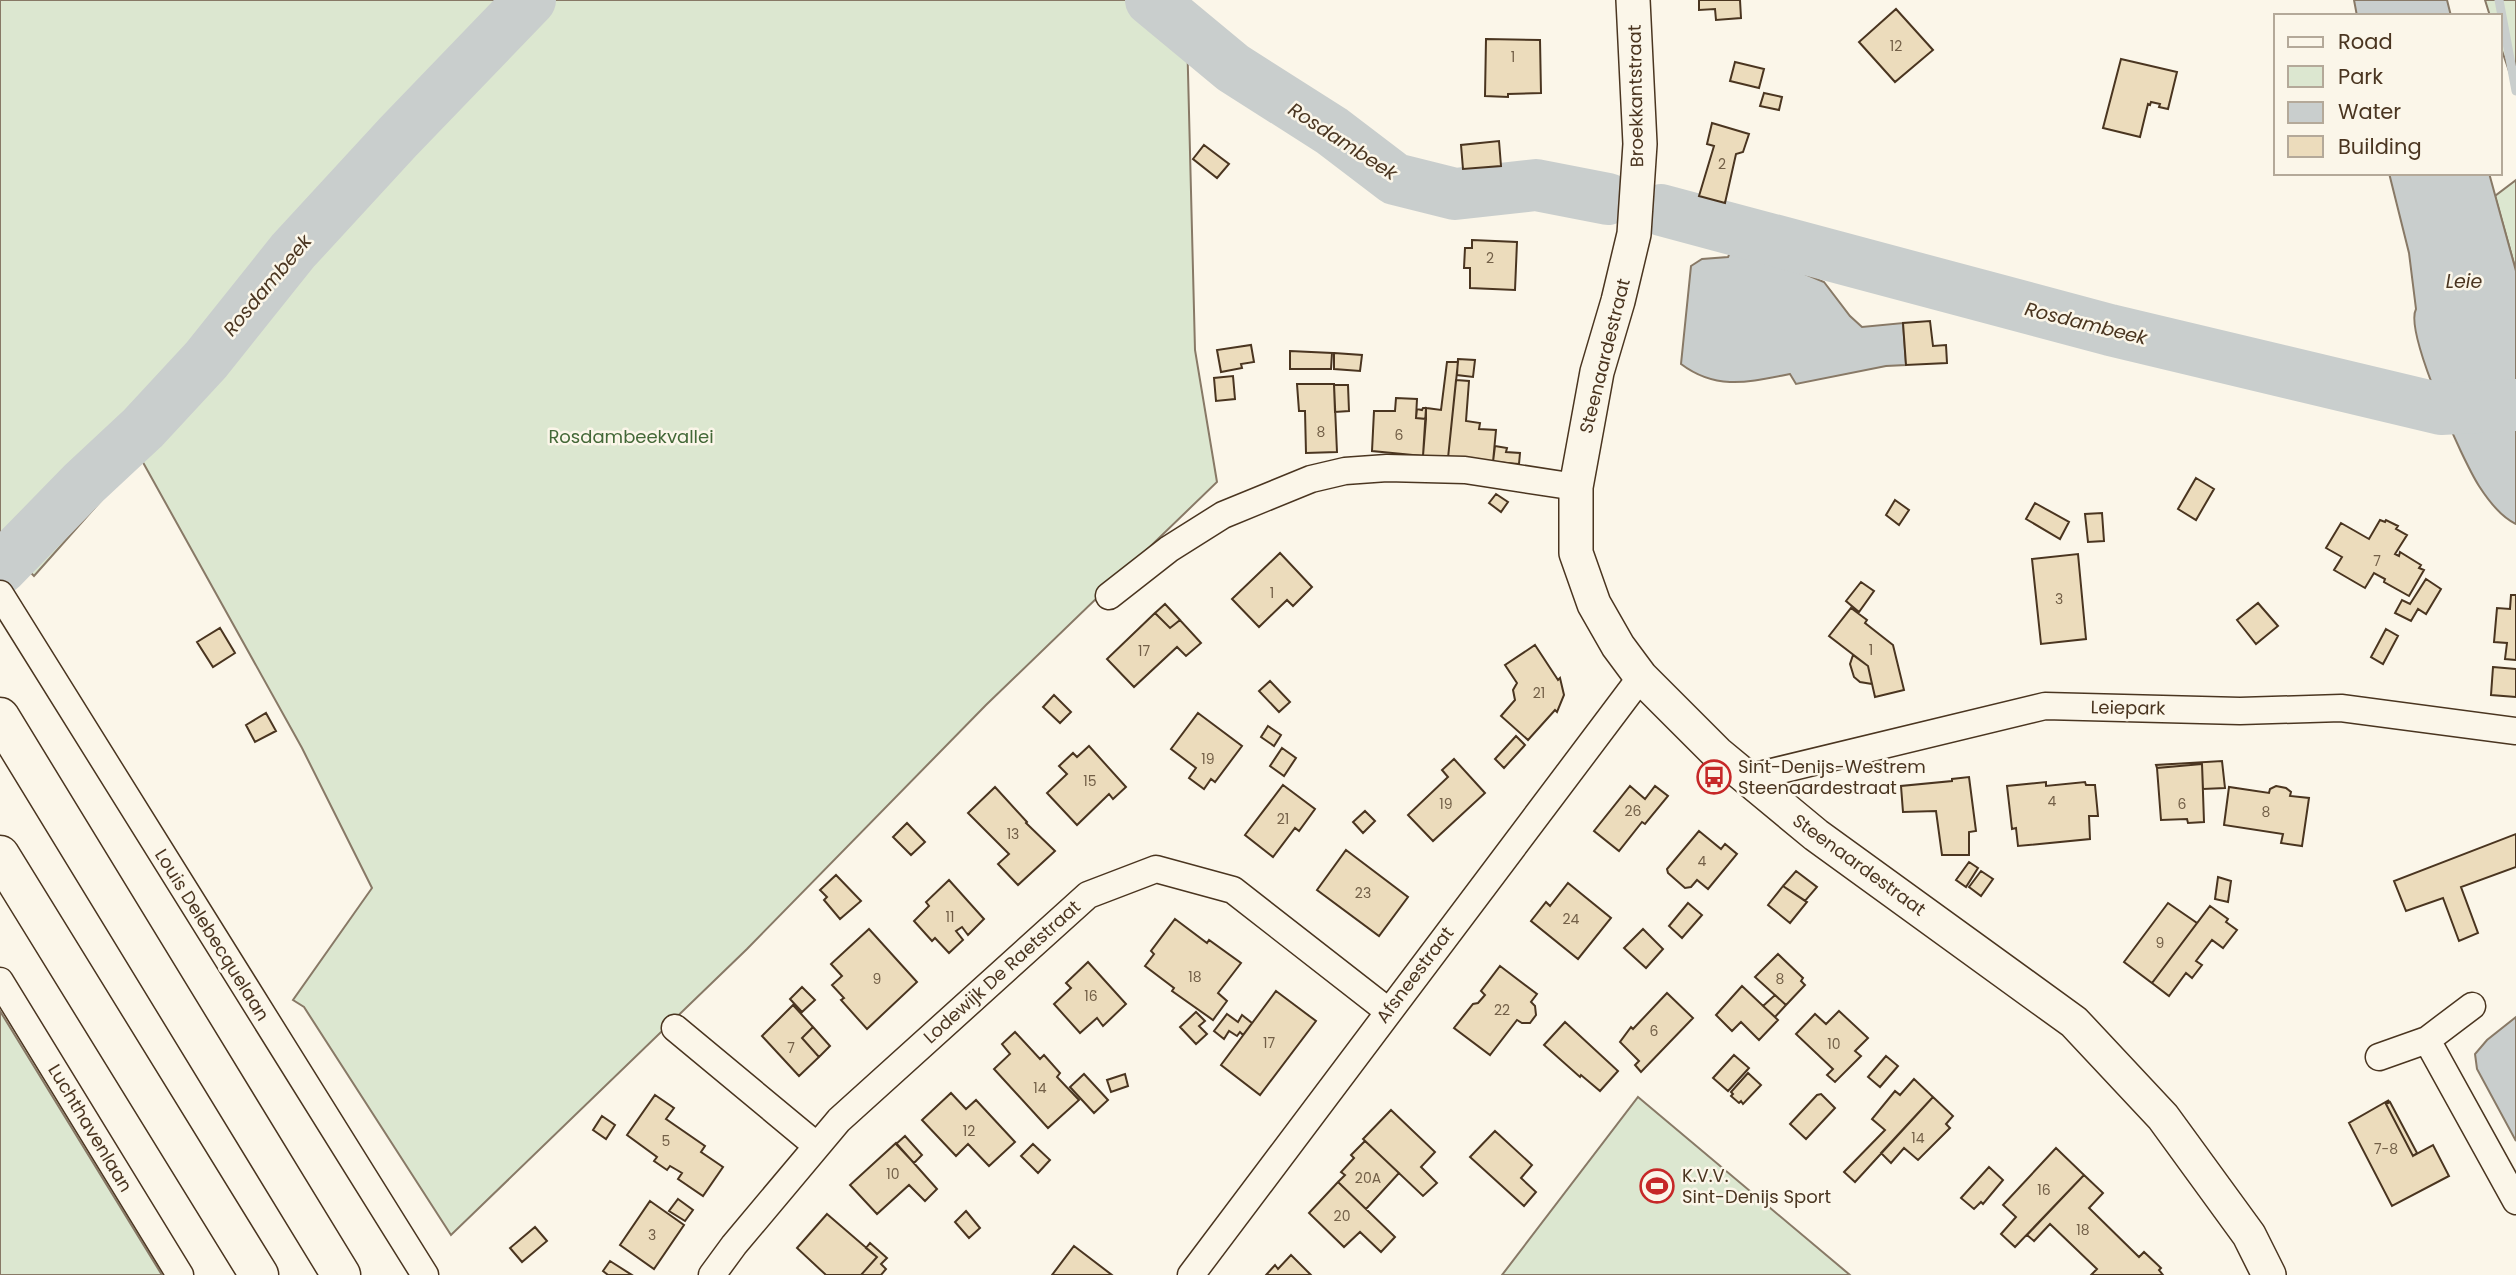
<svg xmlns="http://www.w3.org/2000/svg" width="2516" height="1275" font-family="Poppins,sans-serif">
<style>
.green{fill:#dce7d0;stroke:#887966;stroke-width:2}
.water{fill:#c9cecd;stroke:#887966;stroke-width:2}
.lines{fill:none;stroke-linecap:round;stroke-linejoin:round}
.stream{stroke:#c9cecd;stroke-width:9}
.river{stroke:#c9cecd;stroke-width:52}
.building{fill:#ecdcbc;stroke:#4a3520;stroke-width:2}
.minor-casing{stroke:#4a3520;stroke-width:29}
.tertiary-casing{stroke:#4a3520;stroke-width:36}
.motorway-casing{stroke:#4a3520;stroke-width:41}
.minor{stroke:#fbf6e9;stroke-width:26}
.tertiary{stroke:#fbf6e9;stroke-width:33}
.motorway{stroke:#fbf6e9;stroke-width:38}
.labels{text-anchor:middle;stroke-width:5;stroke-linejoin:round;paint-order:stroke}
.number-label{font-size:14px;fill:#725f47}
.street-label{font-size:18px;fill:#4a3520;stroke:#fbf6e9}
.park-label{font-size:18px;fill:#436837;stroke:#fbf6e9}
.poi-label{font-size:18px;fill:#4a3520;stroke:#fbf6e9;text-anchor:start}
.water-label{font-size:19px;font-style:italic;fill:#4a3520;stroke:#fbf6e9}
</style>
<rect width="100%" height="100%" fill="#fbf6e9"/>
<path class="green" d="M 0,0 L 1144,0 L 1187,33 L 1195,350 L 1217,482 L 986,705 L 747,949 L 451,1235 L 304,1007 L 293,1000 L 372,888 L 302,748 L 140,457 L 34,576 L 0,541 Z
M 2485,0 L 2516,0 L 2516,91 L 2500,45 L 2500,16 L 2490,16 Z
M 2516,180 L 2516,271 L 2495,196 Z
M 0,1011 L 162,1275 L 0,1275 Z
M 1638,1097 L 1850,1275 L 1502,1275 Z"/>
<path class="water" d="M 2354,0 L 2447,0 L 2451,16 L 2357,16 Z
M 2389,173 L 2489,173 L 2516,271 L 2516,524 C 2501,517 2488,500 2479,486 C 2463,461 2404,332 2416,309 L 2409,253 Z
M 1733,247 L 1806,264 L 1805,274 L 1824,282 L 1850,316 L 1862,327 L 1903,323 L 1906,365 L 1886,366 L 1796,384 L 1790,374 C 1749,382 1717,391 1681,364 L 1691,266 L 1702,259 L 1728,257 Z
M 2516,1017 L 2516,1141 L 2477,1069 L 2475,1054 L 2487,1040 Z"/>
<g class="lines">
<path class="stream" d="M 2499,0 L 2516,91
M 1772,258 L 1775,240"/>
<path class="river" d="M 1151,0 L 1233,68 L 1332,131 L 1395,179 L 1455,194 L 1536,185 L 1608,199
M 1661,210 L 2110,330 L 2441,409 L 2516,405
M 1,568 L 84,483 L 143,428 L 206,360 L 293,251 L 398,137 L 530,0"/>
</g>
<path class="building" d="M 1699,0 L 1740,0 L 1741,18 L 1716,20 L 1715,9 L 1699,10 Z
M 1896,9 L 1933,50 L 1895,82 L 1859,42 Z
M 1486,39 L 1540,40 L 1541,93 L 1508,94 L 1508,97 L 1485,96 Z
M 2121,59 L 2177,72 L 2168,109 L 2159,107 L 2160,104 L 2151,102 L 2150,105 L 2148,104 L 2140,137 L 2103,128 Z
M 1735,62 L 1764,69 L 1759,88 L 1730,81 Z
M 1764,93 L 1782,97 L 1779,110 L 1760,106 Z
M 1712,123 L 1749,134 L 1743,152 L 1736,154 L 1725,203 L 1699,196 L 1714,146 L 1707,144 Z
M 1499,141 L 1501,166 L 1463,169 L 1461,145 Z
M 1204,145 L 1229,164 L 1217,178 L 1193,159 Z
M 1472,240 L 1517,242 L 1515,290 L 1470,288 L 1470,268 L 1464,268 L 1465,248 L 1472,248 Z
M 1930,321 L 1933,346 L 1946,345 L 1947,363 L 1906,365 L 1903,323 Z
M 1251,345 L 1254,362 L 1241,364 L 1242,368 L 1221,372 L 1217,350 Z
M 1290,351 L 1332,353 L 1331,369 L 1290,369 Z
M 1334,353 L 1362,355 L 1360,371 L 1334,369 Z
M 1458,359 L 1475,360 L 1473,377 L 1457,375 Z
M 1447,362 L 1458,362 L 1448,458 L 1423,456 L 1426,408 L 1441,410 Z
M 1233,376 L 1235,399 L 1216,401 L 1214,378 Z
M 1456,380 L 1469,381 L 1466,421 L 1480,423 L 1479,429 L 1496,430 L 1493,462 L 1448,458 Z
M 1297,384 L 1334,384 L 1337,452 L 1306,453 L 1305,411 L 1299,411 Z
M 1334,385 L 1348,385 L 1349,411 L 1335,412 Z
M 1396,398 L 1417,399 L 1416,418 L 1426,419 L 1423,456 L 1372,451 L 1374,411 L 1395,411 Z
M 1423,408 L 1426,408 L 1426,419 L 1416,418 L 1417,409 L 1422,410 Z
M 1495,446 L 1507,448 L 1506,452 L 1520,453 L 1519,464 L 1493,462 Z
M 2196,478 L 2214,489 L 2196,520 L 2178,509 Z
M 1496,494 L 1508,502 L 1501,512 L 1489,503 Z
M 1895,500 L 1909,510 L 1899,525 L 1886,515 Z
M 2035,503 L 2069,522 L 2060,539 L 2026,519 Z
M 2102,513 L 2104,541 L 2088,542 L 2085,514 Z
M 2380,520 L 2385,522 L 2386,520 L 2398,526 L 2396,529 L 2407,535 L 2395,554 L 2399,556 L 2400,552 L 2421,565 L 2419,568 L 2424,570 L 2409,596 L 2384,582 L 2385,579 L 2374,573 L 2365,588 L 2334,570 L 2342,557 L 2326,548 L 2341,523 L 2369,539 Z
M 1280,553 L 1312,587 L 1293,606 L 1287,600 L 1259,627 L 1232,599 Z
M 2078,554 L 2086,639 L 2041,644 L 2032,559 Z
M 2426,579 L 2441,589 L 2426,614 L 2418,609 L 2411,621 L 2395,613 L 2402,600 L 2410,604 Z
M 1861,582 L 1874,591 L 1859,612 L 1846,601 Z
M 2511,595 L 2516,595 L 2516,660 L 2505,659 L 2507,643 L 2494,642 L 2497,608 L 2510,609 Z
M 2258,603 L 2278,626 L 2256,644 L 2237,620 Z
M 1165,604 L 1180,620 L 1170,628 L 1155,613 Z
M 1851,608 L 1867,620 L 1865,623 L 1893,645 L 1904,690 L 1875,697 L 1868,666 L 1829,636 Z
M 1155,613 L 1170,628 L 1180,620 L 1201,643 L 1186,656 L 1177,647 L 1134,687 L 1107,659 Z
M 220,628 L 235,653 L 213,667 L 197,642 Z
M 2386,629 L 2398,636 L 2383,664 L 2371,657 Z
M 1535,645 L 1558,680 L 1560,678 L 1564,695 L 1557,712 L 1555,710 L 1528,740 L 1501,716 L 1515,700 L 1513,690 L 1517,683 L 1505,665 Z
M 1853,655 L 1868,666 L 1872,684 L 1860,682 L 1854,677 L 1850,664 Z
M 2493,667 L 2516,669 L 2516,697 L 2491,695 Z
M 1270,681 L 1290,702 L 1279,712 L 1259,691 Z
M 1054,695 L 1071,712 L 1060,723 L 1043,707 Z
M 266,713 L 276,731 L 255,742 L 246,725 Z
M 1198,713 L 1242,746 L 1215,782 L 1211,779 L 1204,789 L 1189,778 L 1196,768 L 1171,749 Z
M 1268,726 L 1281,735 L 1274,746 L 1261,737 Z
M 1516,736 L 1525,745 L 1504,768 L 1495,759 Z
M 1089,746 L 1126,787 L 1113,799 L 1109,794 L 1077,825 L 1047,793 L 1067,774 L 1059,766 L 1073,753 L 1077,757 Z
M 1282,748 L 1296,758 L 1284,776 L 1270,766 Z
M 1454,759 L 1485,793 L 1433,841 L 1408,815 L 1448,777 L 1442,770 Z
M 2222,761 L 2225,788 L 2203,789 L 2202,764 L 2157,768 L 2156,765 Z
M 2202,764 L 2204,822 L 2188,823 L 2187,819 L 2161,820 L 2157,768 Z
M 1969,777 L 1976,831 L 1969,832 L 1969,855 L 1942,855 L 1936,811 L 1903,812 L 1901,786 L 1952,781 L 1952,779 Z
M 2046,782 L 2046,786 L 2085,782 L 2086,785 L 2095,785 L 2098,816 L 2089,816 L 2090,839 L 2018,846 L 2016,828 L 2012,829 L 2007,786 Z
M 1283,785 L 1315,809 L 1299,831 L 1295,828 L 1273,857 L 1245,835 Z
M 1630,786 L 1645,799 L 1655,786 L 1668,796 L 1645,824 L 1642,822 L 1619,851 L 1594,831 Z
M 2276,786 L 2286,788 L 2291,792 L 2290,796 L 2309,798 L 2302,846 L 2281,843 L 2283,834 L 2224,825 L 2229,787 L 2269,793 L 2270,789 Z
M 995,787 L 1027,822 L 1026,823 L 1055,851 L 1018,885 L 998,864 L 1009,854 L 968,813 Z
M 1365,811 L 1375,821 L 1363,833 L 1353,822 Z
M 907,823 L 925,842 L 911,855 L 893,837 Z
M 1699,831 L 1721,849 L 1725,844 L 1737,854 L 1708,889 L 1697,880 L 1691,887 L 1685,888 L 1668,873 L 1667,869 Z
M 2516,834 L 2516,867 L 2461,887 L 2478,933 L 2459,941 L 2443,898 L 2406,911 L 2394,881 Z
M 1346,850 L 1408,897 L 1379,936 L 1317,890 Z
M 1969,862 L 1978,868 L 1966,887 L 1956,880 Z
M 1796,871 L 1817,887 L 1805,901 L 1783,886 Z
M 1981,871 L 1993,879 L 1981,896 L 1969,887 Z
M 836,875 L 861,901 L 840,919 L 824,900 L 827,897 L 820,890 Z
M 2218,877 L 2231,881 L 2228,902 L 2215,899 Z
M 949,880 L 984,919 L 968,935 L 962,927 L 956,931 L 963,940 L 949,953 L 935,938 L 932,941 L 914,921 L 929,906 L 926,902 Z
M 1568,883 L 1611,918 L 1578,959 L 1531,921 L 1546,902 L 1550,906 Z
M 1783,886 L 1807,902 L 1790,923 L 1768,905 Z
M 1688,903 L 1702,915 L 1682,938 L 1669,926 Z
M 2168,903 L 2197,923 L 2152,983 L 2124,962 Z
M 2210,906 L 2228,919 L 2226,922 L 2237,930 L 2223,948 L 2212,940 L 2196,961 L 2202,965 L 2192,978 L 2186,973 L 2169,996 L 2152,983 Z
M 1175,919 L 1207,943 L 1209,940 L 1241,963 L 1218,993 L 1227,1001 L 1213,1020 L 1172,991 L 1174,988 L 1145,966 L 1154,954 L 1151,951 Z
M 869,929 L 917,982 L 867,1029 L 841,1000 L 844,998 L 832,985 L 842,976 L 831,964 Z
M 1643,929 L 1663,949 L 1646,968 L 1624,948 Z
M 1778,954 L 1803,978 L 1801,981 L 1805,985 L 1786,1005 L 1755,977 Z
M 1088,962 L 1126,1004 L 1103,1026 L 1097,1018 L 1080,1033 L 1054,1004 L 1071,988 L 1066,983 Z
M 1500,966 L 1537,994 L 1531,1002 L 1535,1006 L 1536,1015 L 1530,1023 L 1522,1023 L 1517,1020 L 1490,1055 L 1454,1028 L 1473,1004 L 1478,1003 L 1485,995 L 1481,991 Z
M 1742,986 L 1778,1020 L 1759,1040 L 1741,1022 L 1732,1031 L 1716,1015 Z
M 802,987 L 815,1000 L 802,1012 L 790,999 Z
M 1276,991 L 1316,1021 L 1260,1095 L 1221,1065 Z
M 1667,993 L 1693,1018 L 1641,1072 L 1635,1065 L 1639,1061 L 1620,1042 L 1631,1027 L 1633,1029 Z
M 1775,995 L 1786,1005 L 1775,1017 L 1763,1006 Z
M 793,1005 L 813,1027 L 802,1038 L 819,1057 L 799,1076 L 762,1036 Z
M 1839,1011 L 1868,1038 L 1855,1051 L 1861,1056 L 1835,1082 L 1827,1075 L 1833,1069 L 1796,1034 L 1815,1014 L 1826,1024 Z
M 1196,1012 L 1205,1021 L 1199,1026 L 1207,1034 L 1196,1044 L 1180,1027 Z
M 1227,1014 L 1238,1022 L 1242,1015 L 1252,1023 L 1243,1035 L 1240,1032 L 1237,1036 L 1229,1031 L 1224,1039 L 1214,1031 Z
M 1565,1022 L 1618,1071 L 1600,1091 L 1581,1075 L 1580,1077 L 1544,1045 Z
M 813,1027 L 830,1046 L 819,1057 L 802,1038 Z
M 1015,1032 L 1040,1059 L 1044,1055 L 1060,1073 L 1057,1077 L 1079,1100 L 1048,1128 L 994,1069 L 1010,1054 L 1002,1044 Z
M 1734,1055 L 1749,1068 L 1728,1091 L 1713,1078 Z
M 1886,1056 L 1898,1066 L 1880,1087 L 1868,1077 Z
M 1748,1073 L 1761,1085 L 1743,1104 L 1741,1101 L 1739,1103 L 1731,1096 L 1733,1094 L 1731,1092 Z
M 1084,1074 L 1108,1100 L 1094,1113 L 1070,1087 Z
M 1125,1074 L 1128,1086 L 1111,1092 L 1107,1080 Z
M 1914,1079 L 1933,1097 L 1855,1182 L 1844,1172 L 1885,1130 L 1872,1119 L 1895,1091 L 1900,1095 Z
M 951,1093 L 966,1109 L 976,1100 L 1015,1142 L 989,1166 L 968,1144 L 956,1156 L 922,1120 Z
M 1821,1094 L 1835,1108 L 1806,1139 L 1790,1124 L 1817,1095 Z
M 655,1095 L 674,1108 L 666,1119 L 705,1146 L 701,1152 L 723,1167 L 703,1196 L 678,1179 L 682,1173 L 670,1166 L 667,1170 L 654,1161 L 657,1157 L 627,1135 Z
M 1933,1097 L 1953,1116 L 1946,1124 L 1950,1128 L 1918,1160 L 1904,1148 L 1891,1163 L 1881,1153 Z
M 2389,1100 L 2386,1104 L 2413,1156 L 2433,1145 L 2449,1176 L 2392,1206 L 2349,1123 Z
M 2390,1102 L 2417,1153 L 2413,1156 L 2386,1104 Z
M 1391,1110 L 1435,1152 L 1421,1167 L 1437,1183 L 1423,1196 L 1363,1139 Z
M 602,1116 L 615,1125 L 606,1139 L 593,1130 Z
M 1495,1131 L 1532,1165 L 1521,1178 L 1536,1192 L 1524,1206 L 1470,1157 Z
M 905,1136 L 922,1155 L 914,1163 L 896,1144 Z
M 1365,1141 L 1399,1173 L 1366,1209 L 1338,1182 L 1345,1175 L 1341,1172 L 1354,1158 L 1351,1155 Z
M 896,1143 L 937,1189 L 925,1201 L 909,1185 L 877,1214 L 850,1185 Z
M 1033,1144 L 1050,1160 L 1038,1173 L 1021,1156 Z
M 2056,1148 L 2084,1175 L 2015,1247 L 2001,1234 L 2016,1217 L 2003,1205 Z
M 1989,1167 L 2003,1180 L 1983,1204 L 1981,1202 L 1974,1209 L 1961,1198 Z
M 2084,1175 L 2103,1193 L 2089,1208 L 2139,1257 L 2144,1252 L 2161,1268 L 2159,1270 L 2163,1275 L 2091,1275 L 2097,1269 L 2050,1224 L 2034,1241 L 2027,1235 Z
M 1338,1182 L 1395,1237 L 1381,1252 L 1360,1232 L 1344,1247 L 1309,1213 Z
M 678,1199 L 693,1210 L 685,1221 L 669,1211 Z
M 650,1201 L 684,1225 L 654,1269 L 620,1245 Z
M 966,1211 L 980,1228 L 969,1238 L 955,1222 Z
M 827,1214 L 877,1257 L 861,1275 L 826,1275 L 797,1248 Z
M 535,1227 L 547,1241 L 522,1262 L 510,1248 Z
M 870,1243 L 887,1258 L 881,1264 L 886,1269 L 881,1275 L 861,1275 L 877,1257 L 866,1248 Z
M 1074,1246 L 1112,1275 L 1052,1275 Z
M 1291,1255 L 1311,1275 L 1266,1275 L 1275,1265 L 1278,1269 Z
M 610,1261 L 632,1275 L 608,1275 L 603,1271 Z"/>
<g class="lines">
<defs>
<path id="minor" d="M 0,594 L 425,1275
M 1109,596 L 1169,549 L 1223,515 L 1311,479 L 1345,471 L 1387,468 L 1465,470 L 1576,487
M 1747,778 L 2045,706 L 2240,711 L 2341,708 L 2516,731
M 0,981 L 180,1275
M 675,1028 L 817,1146
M 2427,1040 L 2516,1201
M 2379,1057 L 2427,1040 L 2472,1006
M 712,1275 L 734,1245 L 839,1120 L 1088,895 L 1156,869 L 1233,890 L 1388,1011
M 1191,1275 L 1641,677"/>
<path id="tertiary" d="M 1633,0 L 1640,144 L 1634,234 L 1618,301 L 1597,372 L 1576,487 L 1576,553 L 1594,604 L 1618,646 L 1641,677 L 1717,753 L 1816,835 L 2074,1022 L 2163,1117 L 2249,1235 L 2269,1275"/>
<path id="motorway" d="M 0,717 L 341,1275
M 0,855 L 259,1275"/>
</defs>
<use href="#minor" class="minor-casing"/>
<use href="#tertiary" class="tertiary-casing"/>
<use href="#motorway" class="motorway-casing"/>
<use href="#minor" class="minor"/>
<use href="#tertiary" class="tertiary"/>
<use href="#motorway" class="motorway"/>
</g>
<defs>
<symbol id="bus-ring" viewBox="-11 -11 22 22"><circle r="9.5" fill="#fbf6e9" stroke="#c62828" stroke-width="1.5"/><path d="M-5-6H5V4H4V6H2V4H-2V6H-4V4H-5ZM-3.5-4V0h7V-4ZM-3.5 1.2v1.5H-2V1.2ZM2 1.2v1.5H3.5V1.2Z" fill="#c62828"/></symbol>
<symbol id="stadium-ring" viewBox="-11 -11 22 22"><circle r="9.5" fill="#fbf6e9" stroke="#c62828" stroke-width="1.5"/><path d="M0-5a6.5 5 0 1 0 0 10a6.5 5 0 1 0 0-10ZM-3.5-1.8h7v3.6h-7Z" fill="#c62828"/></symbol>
</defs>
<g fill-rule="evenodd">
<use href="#bus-ring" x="1695" y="758" width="38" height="38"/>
<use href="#stadium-ring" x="1638" y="1167" width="38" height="38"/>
</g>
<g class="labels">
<g class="number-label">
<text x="1896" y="51">12</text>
<text x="1513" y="62">1</text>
<text x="1722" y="169">2</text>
<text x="1490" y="263">2</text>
<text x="1321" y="437">8</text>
<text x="1399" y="440">6</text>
<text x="2377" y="566">7</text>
<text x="1272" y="598">1</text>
<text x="2059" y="604">3</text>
<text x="1871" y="655">1</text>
<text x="1144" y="656">17</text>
<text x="1539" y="698">21</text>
<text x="1208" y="764">19</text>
<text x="1090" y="786">15</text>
<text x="2052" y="806">4</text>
<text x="1446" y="809">19</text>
<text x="2182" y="809">6</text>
<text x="1633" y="816">26</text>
<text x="2266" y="817">8</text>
<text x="1283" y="824">21</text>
<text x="1013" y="839">13</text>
<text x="1702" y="866">4</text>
<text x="1363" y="898">23</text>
<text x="950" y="922">11</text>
<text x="1571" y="924">24</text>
<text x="2160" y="948">9</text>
<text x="1195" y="982">18</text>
<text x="877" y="984">9</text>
<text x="1780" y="984">8</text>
<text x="1091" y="1001">16</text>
<text x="1502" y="1015">22</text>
<text x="1654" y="1036">6</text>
<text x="1269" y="1048">17</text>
<text x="1834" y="1049">10</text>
<text x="791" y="1053">7</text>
<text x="1040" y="1093">14</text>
<text x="969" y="1136">12</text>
<text x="1918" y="1143">14</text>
<text x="666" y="1146">5</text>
<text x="2386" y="1154">7-8</text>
<text x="893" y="1179">10</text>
<text x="1368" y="1183">20A</text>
<text x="2044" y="1195">16</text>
<text x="1342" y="1221">20</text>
<text x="2083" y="1235">18</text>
<text x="652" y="1240">3</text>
</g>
<g class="street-label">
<text transform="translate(1636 96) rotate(-91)" y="6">Broekkantstraat</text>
<text transform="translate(1605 356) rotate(-76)" y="6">Steenaardestraat</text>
<text transform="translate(2128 708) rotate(1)" y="6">Leiepark</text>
<text transform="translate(1859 865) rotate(36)" y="6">Steenaardestraat</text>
<text transform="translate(212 935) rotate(58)" y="6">Louis Delebecquelaan</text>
<text transform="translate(1002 972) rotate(-42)" y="6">Lodewijk De Raetstraat</text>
<text transform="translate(1415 975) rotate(-53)" y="6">Afsneestraat</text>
<text transform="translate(90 1128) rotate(59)" y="6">Luchthavenlaan</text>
</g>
<g class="park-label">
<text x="631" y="443">Rosdambeekvallei</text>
</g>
<g class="poi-label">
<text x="1738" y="773">Sint-Denijs-Westrem<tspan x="1738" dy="21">Steenaardestraat</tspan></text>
<text x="1682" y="1182">K.V.V.<tspan x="1682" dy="21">Sint-Denijs Sport</tspan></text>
</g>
<g class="water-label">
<text transform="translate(1343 141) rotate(33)" y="7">Rosdambeek</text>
<text x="2464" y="288">Leie</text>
<text transform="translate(267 285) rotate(-50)" y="7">Rosdambeek</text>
<text transform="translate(2086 323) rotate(14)" y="7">Rosdambeek</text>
</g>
</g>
<rect x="2274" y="14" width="228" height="161" fill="#fbf6e9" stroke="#b4a999" stroke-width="2"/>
<rect x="2288" y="37" width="35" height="10" fill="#fbf6e9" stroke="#b4a999" stroke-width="2"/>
<text x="2338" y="49" font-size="21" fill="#4a3520">Road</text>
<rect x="2288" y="66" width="35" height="21" fill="#dce7d0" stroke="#b4a999" stroke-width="2"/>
<text x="2338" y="84" font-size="21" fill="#4a3520">Park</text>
<rect x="2288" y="102" width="35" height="21" fill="#c9cecd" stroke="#b4a999" stroke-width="2"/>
<text x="2338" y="119" font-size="21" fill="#4a3520">Water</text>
<rect x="2288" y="136" width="35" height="21" fill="#ecdcbc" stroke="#b4a999" stroke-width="2"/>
<text x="2338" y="154" font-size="21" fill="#4a3520">Building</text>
</svg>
